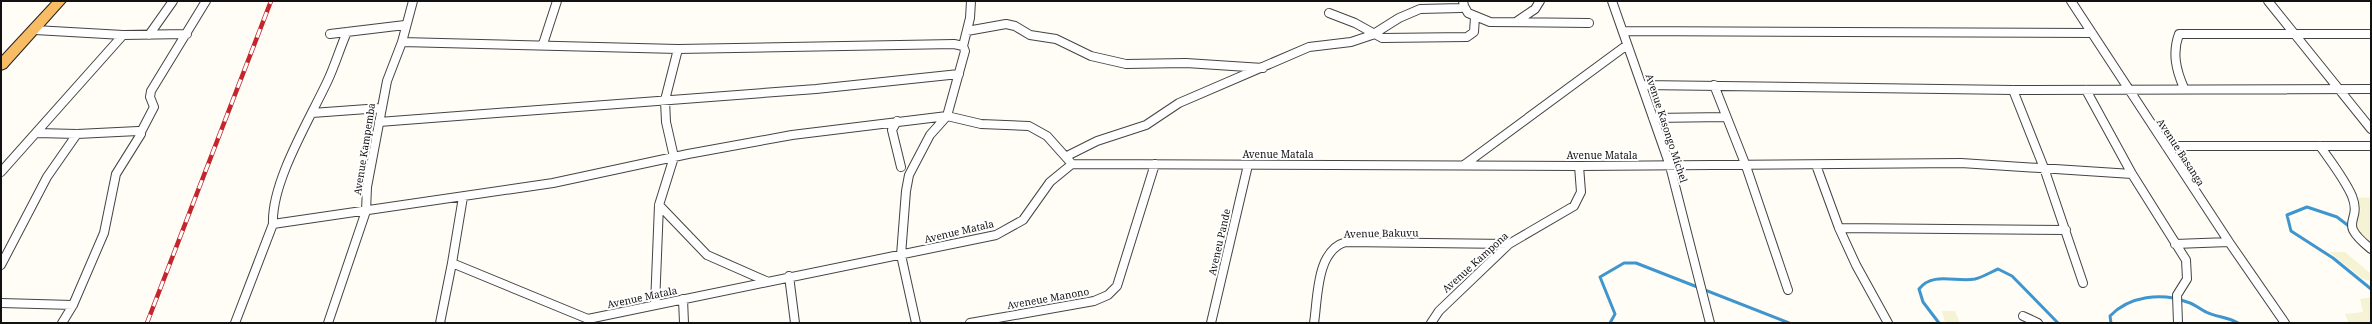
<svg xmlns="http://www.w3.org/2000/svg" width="2372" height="324" font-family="'Noto Serif',serif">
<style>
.farmland{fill:#f6f3d4}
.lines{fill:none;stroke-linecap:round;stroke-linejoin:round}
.stream{stroke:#3f96cf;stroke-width:3}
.minor-casing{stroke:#444;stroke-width:10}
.trunk-casing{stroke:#222;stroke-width:2}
.minor{stroke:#fff;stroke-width:8}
.trunk{fill:#f7bc64;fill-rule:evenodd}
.rail-casing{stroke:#c4262e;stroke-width:4.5}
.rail{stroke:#fff;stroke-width:3;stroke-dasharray:9;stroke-linecap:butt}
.labels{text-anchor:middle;stroke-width:4;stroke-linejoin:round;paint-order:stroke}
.street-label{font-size:10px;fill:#111;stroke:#fff}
</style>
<rect width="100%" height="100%" fill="#fffdf5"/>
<path class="farmland" d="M 2357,197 L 2371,198 L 2371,245 L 2364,241 L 2353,222 L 2361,210 Z
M 2329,252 L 2345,252 L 2371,274 L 2371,281 L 2363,279 Z
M 2371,297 L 2371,323 L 2346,323 L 2348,321 L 2345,314 L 2363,312 L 2360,299 Z
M 1942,311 L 1955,311 L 1960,323 L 1945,323 Z"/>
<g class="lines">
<path class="stream" d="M 2350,227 L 2337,217 L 2307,207 L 2287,215 L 2291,231 L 2333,258 L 2371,289
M 1610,323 L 1615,314 L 1600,277 L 1624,263 L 1636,263 L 1789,323
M 1939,323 L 1923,302 L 1919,289 C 1933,271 1957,283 1975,279 C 1983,277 1991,272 1998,269 L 2012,276 L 2058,323
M 2111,323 L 2110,316 C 2129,296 2162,292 2187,302 C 2195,304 2199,309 2206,312 C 2216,317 2228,317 2238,323"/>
<defs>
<path id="minor" d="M 1612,1 L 1670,166 L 1710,323
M 2071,1 L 2229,242 L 2285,323
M 2268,1 L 2371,129
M 1464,6 L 1468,13 L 1490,22 L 1589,23
M 1329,13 L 1355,23 L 1382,38 L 1467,37 L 1474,32 L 1475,17
M 1516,22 L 1535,9 L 1540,1
M 967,31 L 1006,24 L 1015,26 L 1030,35 L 1056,39 L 1091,56 L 1126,64 L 1186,63 L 1263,68
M 1623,31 L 2092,33
M 330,34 L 405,25
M 123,35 L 187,34
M 149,35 L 173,1
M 402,42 L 678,49 L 954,44 L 963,46 L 965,51 L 947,116 L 930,135 L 909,175 L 906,191 L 901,255 L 916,323
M 543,44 L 557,1
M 963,46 L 970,18 L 971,1
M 1642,85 L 2013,90 L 2371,89
M 1714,85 L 1746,166 L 1788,290
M 2184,88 C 2176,70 2172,53 2179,34 L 2371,34
M 2013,90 L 2044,168 L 2083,283
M 2086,90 L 2132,174 L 2186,260 L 2187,279 L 2177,295 L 2178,323
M 312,113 L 381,108
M 1653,118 L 1726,117
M 897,121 L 892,130 L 901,167
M 379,122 L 816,89 L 959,74
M 141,132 L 154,107 L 150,97 L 151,91 L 206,1
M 37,133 L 77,134 L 138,131 L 141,134 L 116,174 L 104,233 L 73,305 L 62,323
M 2166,146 L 2371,146
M 2320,146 C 2331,162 2344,178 2352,196 C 2363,224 2335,220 2371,249
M 1067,156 L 1097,141 L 1146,125 L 1179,103 L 1309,47 L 1351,42 L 1372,35 L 1399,18 L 1420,9 L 1461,8 L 1464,6 L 1463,1
M 1464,165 L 1627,45
M 1816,165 L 1839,228 L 1856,265 L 1888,323
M 1,172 L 123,35 L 35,30
M 463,197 L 452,263 L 588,319 L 996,235 L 1023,220 L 1050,182 L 1072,164 L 1579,166 L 1961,163 L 2132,174
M 659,205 L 707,255 L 766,281
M 273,224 C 271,182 310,119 328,80 C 335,65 340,48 347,32
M 1839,228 L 2066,230
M 2175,244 L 2229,242
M 1,265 L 47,177 L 77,134
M 789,276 L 795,323
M 683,299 L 684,323
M 1,303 L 73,305
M 655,305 L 659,205 L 674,157 L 666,122 L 665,100 L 678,49
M 2023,316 L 2038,323
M 235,323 L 273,224 L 553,183 L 688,154 L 792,135 L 947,116 L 981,124 L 1029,126 L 1047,136 L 1072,164
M 328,323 L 366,211 L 367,187 L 387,81 L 402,42 L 413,1
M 440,323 L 452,263
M 970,323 L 1094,301 L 1108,295 L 1117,286 L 1155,164
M 1211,323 L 1248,165
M 1314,323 C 1318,298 1316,250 1346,242 L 1509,244
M 1431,323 L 1439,311 L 1509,244 L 1574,206 L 1581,192 L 1579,166"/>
<path id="trunk" d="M 53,1 L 66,1 L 6,68 L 1,70 L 1,57 Z"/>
</defs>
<use href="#minor" class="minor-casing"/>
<use href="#trunk" class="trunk-casing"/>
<use href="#minor" class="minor"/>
<use href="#trunk" class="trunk"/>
<defs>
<path id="rail" d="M 147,323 L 271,1"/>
</defs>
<use href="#rail" class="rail-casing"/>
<use href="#rail" class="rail"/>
</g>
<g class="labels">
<g class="street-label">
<text transform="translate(1667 128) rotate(72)" y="4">Avenue Kasongo Michel</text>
<text transform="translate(364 149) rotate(-81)" y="4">Avenue Kampemba</text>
<text transform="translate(2181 152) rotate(57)" y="4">Avenue Basanga</text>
<text x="1278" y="158">Avenue Matala</text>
<text x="1602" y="159">Avenue Matala</text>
<text transform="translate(959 231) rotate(-13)" y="4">Avenue Matala</text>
<text transform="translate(1381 233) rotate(-1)" y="4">Avenue Bakuvu</text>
<text transform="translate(1219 242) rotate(-77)" y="4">Aveneu Pande</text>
<text transform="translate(1475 262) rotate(-42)" y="4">Avenue Kampona</text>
<text transform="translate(642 297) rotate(-12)" y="4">Avenue Matala</text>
<text transform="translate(1048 298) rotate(-10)" y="4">Aveneue Manono</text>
</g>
</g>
<rect width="2372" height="324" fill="none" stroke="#111111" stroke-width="4"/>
</svg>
